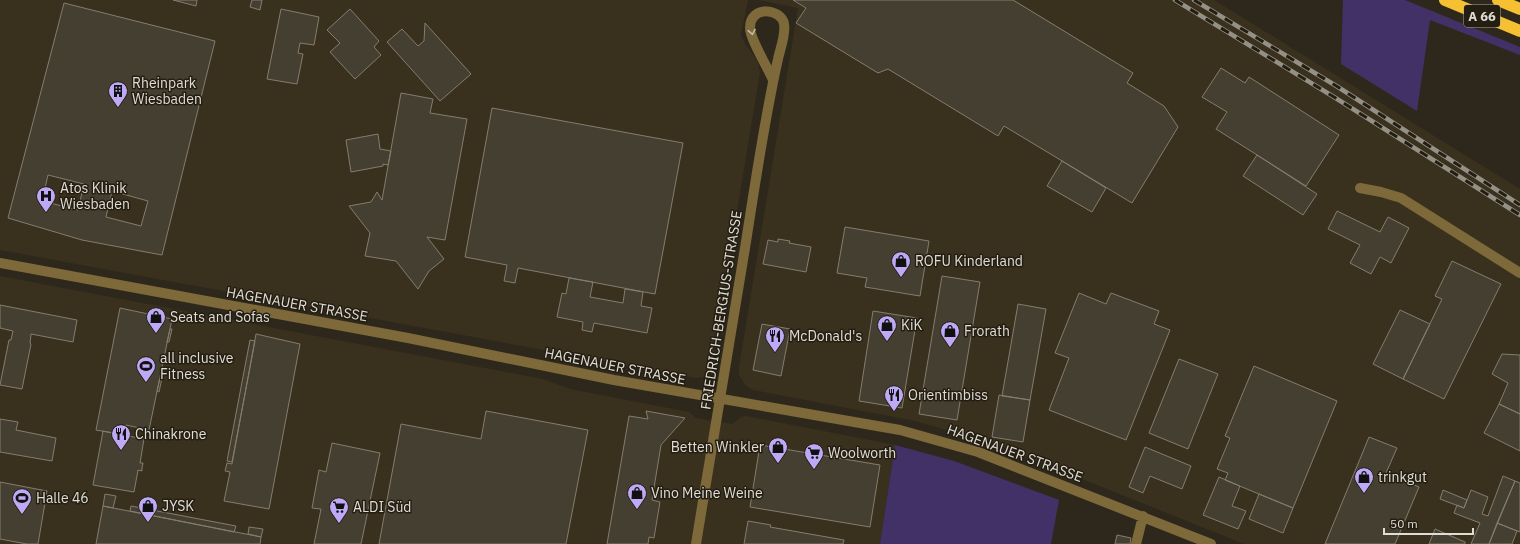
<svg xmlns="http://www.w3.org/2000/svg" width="1520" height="544" font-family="'IBM Plex Sans',sans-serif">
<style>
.built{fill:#39311e}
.green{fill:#423167}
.building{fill:#453f32;stroke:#847d6f;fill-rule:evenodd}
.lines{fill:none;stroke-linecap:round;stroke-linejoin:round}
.minor{stroke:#7d6939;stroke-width:10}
.highway{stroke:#f5c133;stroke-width:12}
.rail-casing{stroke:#949086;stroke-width:4.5}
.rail{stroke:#241e12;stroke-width:3;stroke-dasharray:9;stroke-linecap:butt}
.oneway{stroke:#c2baa6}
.labels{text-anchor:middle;stroke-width:3;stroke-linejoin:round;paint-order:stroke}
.shield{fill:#241e12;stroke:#a8a49a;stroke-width:1}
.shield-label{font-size:13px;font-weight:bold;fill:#e0ddd5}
.poi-label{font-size:14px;fill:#e0ddd5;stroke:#241e12;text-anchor:start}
.street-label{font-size:14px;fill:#e0ddd5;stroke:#241e12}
</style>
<rect width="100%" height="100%" fill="#2e281c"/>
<path class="built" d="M 0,0 L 748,0 L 741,35 L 745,44 L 757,60 L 760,72 L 712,364 L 708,373 L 703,377 L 696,378 L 0,250 Z
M 758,0 L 1214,0 L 1520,189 L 1520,544 L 1244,544 L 990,442 L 915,421 L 753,390 L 746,386 L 739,375 L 739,367 L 798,8 Z
M 0,276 L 543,379 L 570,389 L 689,412 L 696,418 L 732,424 L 741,417 L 746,416 L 895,445 L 880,544 L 0,544 Z"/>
<path class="green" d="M 1343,0 L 1405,0 L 1520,47 L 1520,55 L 1430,20 L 1417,111 L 1341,64 Z
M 895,445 L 954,461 L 1059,500 L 1051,544 L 880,544 Z"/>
<path class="building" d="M 173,0 L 197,0 L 196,6 Z
M 252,0 L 262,0 L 260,10 L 250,7 Z
M 793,0 L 1013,0 L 1133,73 L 1127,83 L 1164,106 L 1178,127 L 1132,203 L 1004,126 L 998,136 L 888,69 L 878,73 L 796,23 L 806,8 Z
M 64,3 L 215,41 L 162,255 L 82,240 L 8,218 ZM 48,175 L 84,184 L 78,210 L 42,201 ZM 112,191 L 148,201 L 141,226 L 106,217 Z
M 281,9 L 319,17 L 314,45 L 300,43 L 298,53 L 303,54 L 297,84 L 267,79 Z
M 350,9 L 379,41 L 374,47 L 381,55 L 355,79 L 330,52 L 340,43 L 327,30 Z
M 425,23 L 471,74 L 440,101 L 387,42 L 402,29 L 418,46 L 424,41 Z
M 1221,68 L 1245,83 L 1249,77 L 1339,135 L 1306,186 L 1216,129 L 1227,112 L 1202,97 Z
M 401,93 L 433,99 L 430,113 L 467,119 L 445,240 L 427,237 L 444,259 L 429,271 L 418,289 L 396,261 L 365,256 L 370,233 L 349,206 L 371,202 L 377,192 L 382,200 Z
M 492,108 L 683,143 L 655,294 L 518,268 L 515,283 L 504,281 L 507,265 L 465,257 Z
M 378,134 L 380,149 L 391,151 L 388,165 L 383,164 L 383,166 L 351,172 L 346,140 Z
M 1257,155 L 1317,194 L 1303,215 L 1243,176 Z
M 1062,161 L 1106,188 L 1092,212 L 1047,186 Z
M 1337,211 L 1380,232 L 1388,217 L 1409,228 L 1391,263 L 1380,257 L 1371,274 L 1350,263 L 1360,245 L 1328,229 Z
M 845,227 L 929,241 L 920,296 L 865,287 L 867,278 L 837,273 Z
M 778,239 L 790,241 L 789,243 L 811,247 L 806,272 L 763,264 L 768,240 L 778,242 Z
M 1452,261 L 1501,284 L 1444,399 L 1403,379 L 1442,299 L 1435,296 Z
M 942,276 L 980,282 L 957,420 L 919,414 Z
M 569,278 L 593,282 L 590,297 L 623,303 L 625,289 L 643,292 L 641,306 L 652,308 L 647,333 L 594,323 L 592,332 L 582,330 L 583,322 L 557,317 L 562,293 L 566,294 Z
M 1079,293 L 1106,304 L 1111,293 L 1159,311 L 1154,324 L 1170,330 L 1126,440 L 1049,410 L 1069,358 L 1055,353 Z
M 1018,304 L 1046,309 L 1030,400 L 1002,396 Z
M 0,305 L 77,320 L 73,342 L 31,334 L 30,343 L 31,344 L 22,389 L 0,385 L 9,340 L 11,340 L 13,331 L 0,328 Z
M 120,308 L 172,319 L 149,430 L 126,425 L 124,435 L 96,430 Z
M 1400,310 L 1430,324 L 1403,379 L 1373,364 Z
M 873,311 L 917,318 L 902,408 L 859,401 Z
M 762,324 L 790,329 L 781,376 L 753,370 Z
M 170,329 L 172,329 L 169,342 L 167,342 Z
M 256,334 L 300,344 L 269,509 L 224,501 L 230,472 L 225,471 L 227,463 L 232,464 Z
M 250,340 L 255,341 L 232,462 L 227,461 Z
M 1502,354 L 1520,355 L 1520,414 L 1499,404 L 1508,383 L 1492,374 Z
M 1179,359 L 1218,374 L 1188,449 L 1149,433 Z
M 1254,366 L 1337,401 L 1293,508 L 1225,480 L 1228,473 L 1217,469 L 1230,438 L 1225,436 Z
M 160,378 L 162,378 L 159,392 L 157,391 Z
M 999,395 L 1030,400 L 1023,442 L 992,437 Z
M 1499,404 L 1520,414 L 1520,451 L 1484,433 Z
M 486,411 L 588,430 L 566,544 L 379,544 L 401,424 L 481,439 Z
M 646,411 L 685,418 L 661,445 L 652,500 L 660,502 L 654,538 L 649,537 L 648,544 L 607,544 L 629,416 L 648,419 Z
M 0,419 L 18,422 L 16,430 L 56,438 L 52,461 L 0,452 Z
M 103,431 L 144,439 L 140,463 L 143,463 L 142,468 L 142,471 L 138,470 L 134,492 L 93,485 Z
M 1369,437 L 1397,448 L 1386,473 L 1419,487 L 1395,544 L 1325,544 Z
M 332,443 L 380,453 L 361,544 L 314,544 L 321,509 L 312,508 L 319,470 L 326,472 Z
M 760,445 L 880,465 L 870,527 L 750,507 Z
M 1145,447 L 1191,466 L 1182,489 L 1150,476 L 1143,493 L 1129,487 Z
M 1503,476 L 1515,481 L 1489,544 L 1471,544 L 1480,523 L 1454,513 L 1457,505 L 1464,508 L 1471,490 L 1488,497 L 1482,514 L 1488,516 Z
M 1219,477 L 1240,486 L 1232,506 L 1246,511 L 1238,529 L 1203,515 Z
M 1515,481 L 1520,483 L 1520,532 L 1497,523 Z
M 0,482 L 47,491 L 38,544 L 27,544 L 0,539 Z
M 1443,490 L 1467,500 L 1464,508 L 1440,499 Z
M 105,494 L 116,496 L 113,508 L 103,506 Z
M 1259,494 L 1293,508 L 1283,533 L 1249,519 Z
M 103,506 L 261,537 L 260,544 L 96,544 Z
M 131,506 L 236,526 L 234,532 L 130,511 Z
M 748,521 L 771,525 L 770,527 L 844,540 L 843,544 L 744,544 Z
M 1497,523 L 1517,531 L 1512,544 L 1489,544 Z
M 249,527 L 263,529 L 261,537 L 248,534 Z
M 1435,529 L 1465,542 L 1465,544 L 1429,544 Z
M 1117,535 L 1131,538 L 1130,544 L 1115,544 Z"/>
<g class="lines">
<path class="minor" d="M 1360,188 L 1381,192 L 1401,198 L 1520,273
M 0,263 L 408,338 L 614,380 L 900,430 L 978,452 L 1211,544
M 696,544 C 712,445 729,346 745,248 C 755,185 764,121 778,59 C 780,49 786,35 784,24 C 782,9 750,4 750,28 C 750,39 768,68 773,80
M 1136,544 L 1143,516"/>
<path class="highway" d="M 1445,0 L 1520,31
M 1498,0 L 1520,9"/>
<defs>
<path id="rail" d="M 1175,0 L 1334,97 L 1520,215
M 1194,0 L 1338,87 L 1520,205"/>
</defs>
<use href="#rail" class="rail-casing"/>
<use href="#rail" class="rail"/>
</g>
<defs><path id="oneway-chevron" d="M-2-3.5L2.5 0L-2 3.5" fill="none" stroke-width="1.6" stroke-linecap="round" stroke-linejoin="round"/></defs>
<use class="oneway" href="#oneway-chevron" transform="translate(752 32) rotate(79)"/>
<defs>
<symbol id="building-pin" viewBox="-11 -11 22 30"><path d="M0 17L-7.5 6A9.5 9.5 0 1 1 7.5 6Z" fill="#bda9f5" stroke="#241e12"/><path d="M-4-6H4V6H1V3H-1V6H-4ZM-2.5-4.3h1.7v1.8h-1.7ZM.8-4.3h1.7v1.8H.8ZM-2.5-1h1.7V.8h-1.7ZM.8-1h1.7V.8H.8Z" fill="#111"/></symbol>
<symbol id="hospital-pin" viewBox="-11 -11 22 30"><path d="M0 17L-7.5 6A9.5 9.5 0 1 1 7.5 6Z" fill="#bda9f5" stroke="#241e12"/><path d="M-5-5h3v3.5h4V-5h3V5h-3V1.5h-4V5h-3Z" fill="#111"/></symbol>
<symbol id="shop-pin" viewBox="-11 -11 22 30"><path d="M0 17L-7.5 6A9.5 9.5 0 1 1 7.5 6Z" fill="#bda9f5" stroke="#241e12"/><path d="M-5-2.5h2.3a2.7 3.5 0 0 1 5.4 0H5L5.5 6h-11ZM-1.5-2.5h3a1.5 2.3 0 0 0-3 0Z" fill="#111"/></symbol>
<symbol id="restaurant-pin" viewBox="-11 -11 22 30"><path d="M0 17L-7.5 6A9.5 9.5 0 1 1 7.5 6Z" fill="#bda9f5" stroke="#241e12"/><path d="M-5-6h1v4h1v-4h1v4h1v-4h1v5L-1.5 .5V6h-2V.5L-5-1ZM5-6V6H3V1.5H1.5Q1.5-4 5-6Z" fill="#111"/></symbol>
<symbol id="stadium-pin" viewBox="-11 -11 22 30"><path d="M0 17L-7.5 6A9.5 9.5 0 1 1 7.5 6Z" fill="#bda9f5" stroke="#241e12"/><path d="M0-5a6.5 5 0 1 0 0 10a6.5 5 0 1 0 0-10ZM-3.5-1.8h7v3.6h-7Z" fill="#111"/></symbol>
<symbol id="supermarket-pin" viewBox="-11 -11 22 30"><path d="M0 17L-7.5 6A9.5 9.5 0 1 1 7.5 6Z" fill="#bda9f5" stroke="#241e12"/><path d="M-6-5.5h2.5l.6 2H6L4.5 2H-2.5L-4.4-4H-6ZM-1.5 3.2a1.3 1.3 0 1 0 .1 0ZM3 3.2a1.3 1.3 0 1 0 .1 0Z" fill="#111"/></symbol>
</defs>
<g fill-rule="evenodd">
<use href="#building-pin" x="107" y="80" width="22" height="30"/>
<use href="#hospital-pin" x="35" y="185" width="22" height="30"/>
<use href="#shop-pin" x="890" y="250" width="22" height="30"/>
<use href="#shop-pin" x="145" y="306" width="22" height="30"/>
<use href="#shop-pin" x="876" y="314" width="22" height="30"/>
<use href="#shop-pin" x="939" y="320" width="22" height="30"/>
<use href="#restaurant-pin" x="764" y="325" width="22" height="30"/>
<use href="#stadium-pin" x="135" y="355" width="22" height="30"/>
<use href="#restaurant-pin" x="883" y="384" width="22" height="30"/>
<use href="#restaurant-pin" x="110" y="423" width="22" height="30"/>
<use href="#shop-pin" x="767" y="436" width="22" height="30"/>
<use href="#supermarket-pin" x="803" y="442" width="22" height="30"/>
<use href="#shop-pin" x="1353" y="466" width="22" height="30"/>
<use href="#shop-pin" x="626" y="482" width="22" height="30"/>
<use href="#stadium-pin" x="11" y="487" width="22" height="30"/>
<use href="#shop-pin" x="137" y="495" width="22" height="30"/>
<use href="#supermarket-pin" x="328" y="496" width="22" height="30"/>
</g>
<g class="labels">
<rect class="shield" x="1464" y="5" width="36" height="22" rx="3"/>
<g class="shield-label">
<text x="1482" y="21">A 66</text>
</g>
<g class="poi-label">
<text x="132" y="88">Rheinpark<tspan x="132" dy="16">Wiesbaden</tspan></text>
<text x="60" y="193">Atos Klinik<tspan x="60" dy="16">Wiesbaden</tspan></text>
<text x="915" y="266">ROFU Kinderland</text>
<text x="170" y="322">Seats and Sofas</text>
<text x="901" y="330">KiK</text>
<text x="964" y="336">Frorath</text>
<text x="789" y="341">McDonald's</text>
<text x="160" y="363">all inclusive<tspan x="160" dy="16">Fitness</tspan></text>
<text x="908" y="400">Orientimbiss</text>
<text x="135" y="439">Chinakrone</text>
<text x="764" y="452" text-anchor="end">Betten Winkler</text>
<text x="828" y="458">Woolworth</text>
<text x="1378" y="482">trinkgut</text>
<text x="651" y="498">Vino Meine Weine</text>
<text x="36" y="503">Halle 46</text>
<text x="162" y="511">JYSK</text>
<text x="353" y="512">ALDI Süd</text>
</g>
<g class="street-label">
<text transform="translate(297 304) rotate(10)" y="5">HAGENAUER STRASSE</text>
<text transform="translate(721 310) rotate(-81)" y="5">FRIEDRICH-BERGIUS-STRASSE</text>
<text transform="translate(615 366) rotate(11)" y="5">HAGENAUER STRASSE</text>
<text transform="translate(1015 453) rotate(20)" y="5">HAGENAUER STRASSE</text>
</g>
</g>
<path d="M1384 528v6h89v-6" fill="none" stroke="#e0ddd5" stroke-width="2"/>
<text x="1390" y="528" font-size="12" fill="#e0ddd5" stroke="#241e12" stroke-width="3" paint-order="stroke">50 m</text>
</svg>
